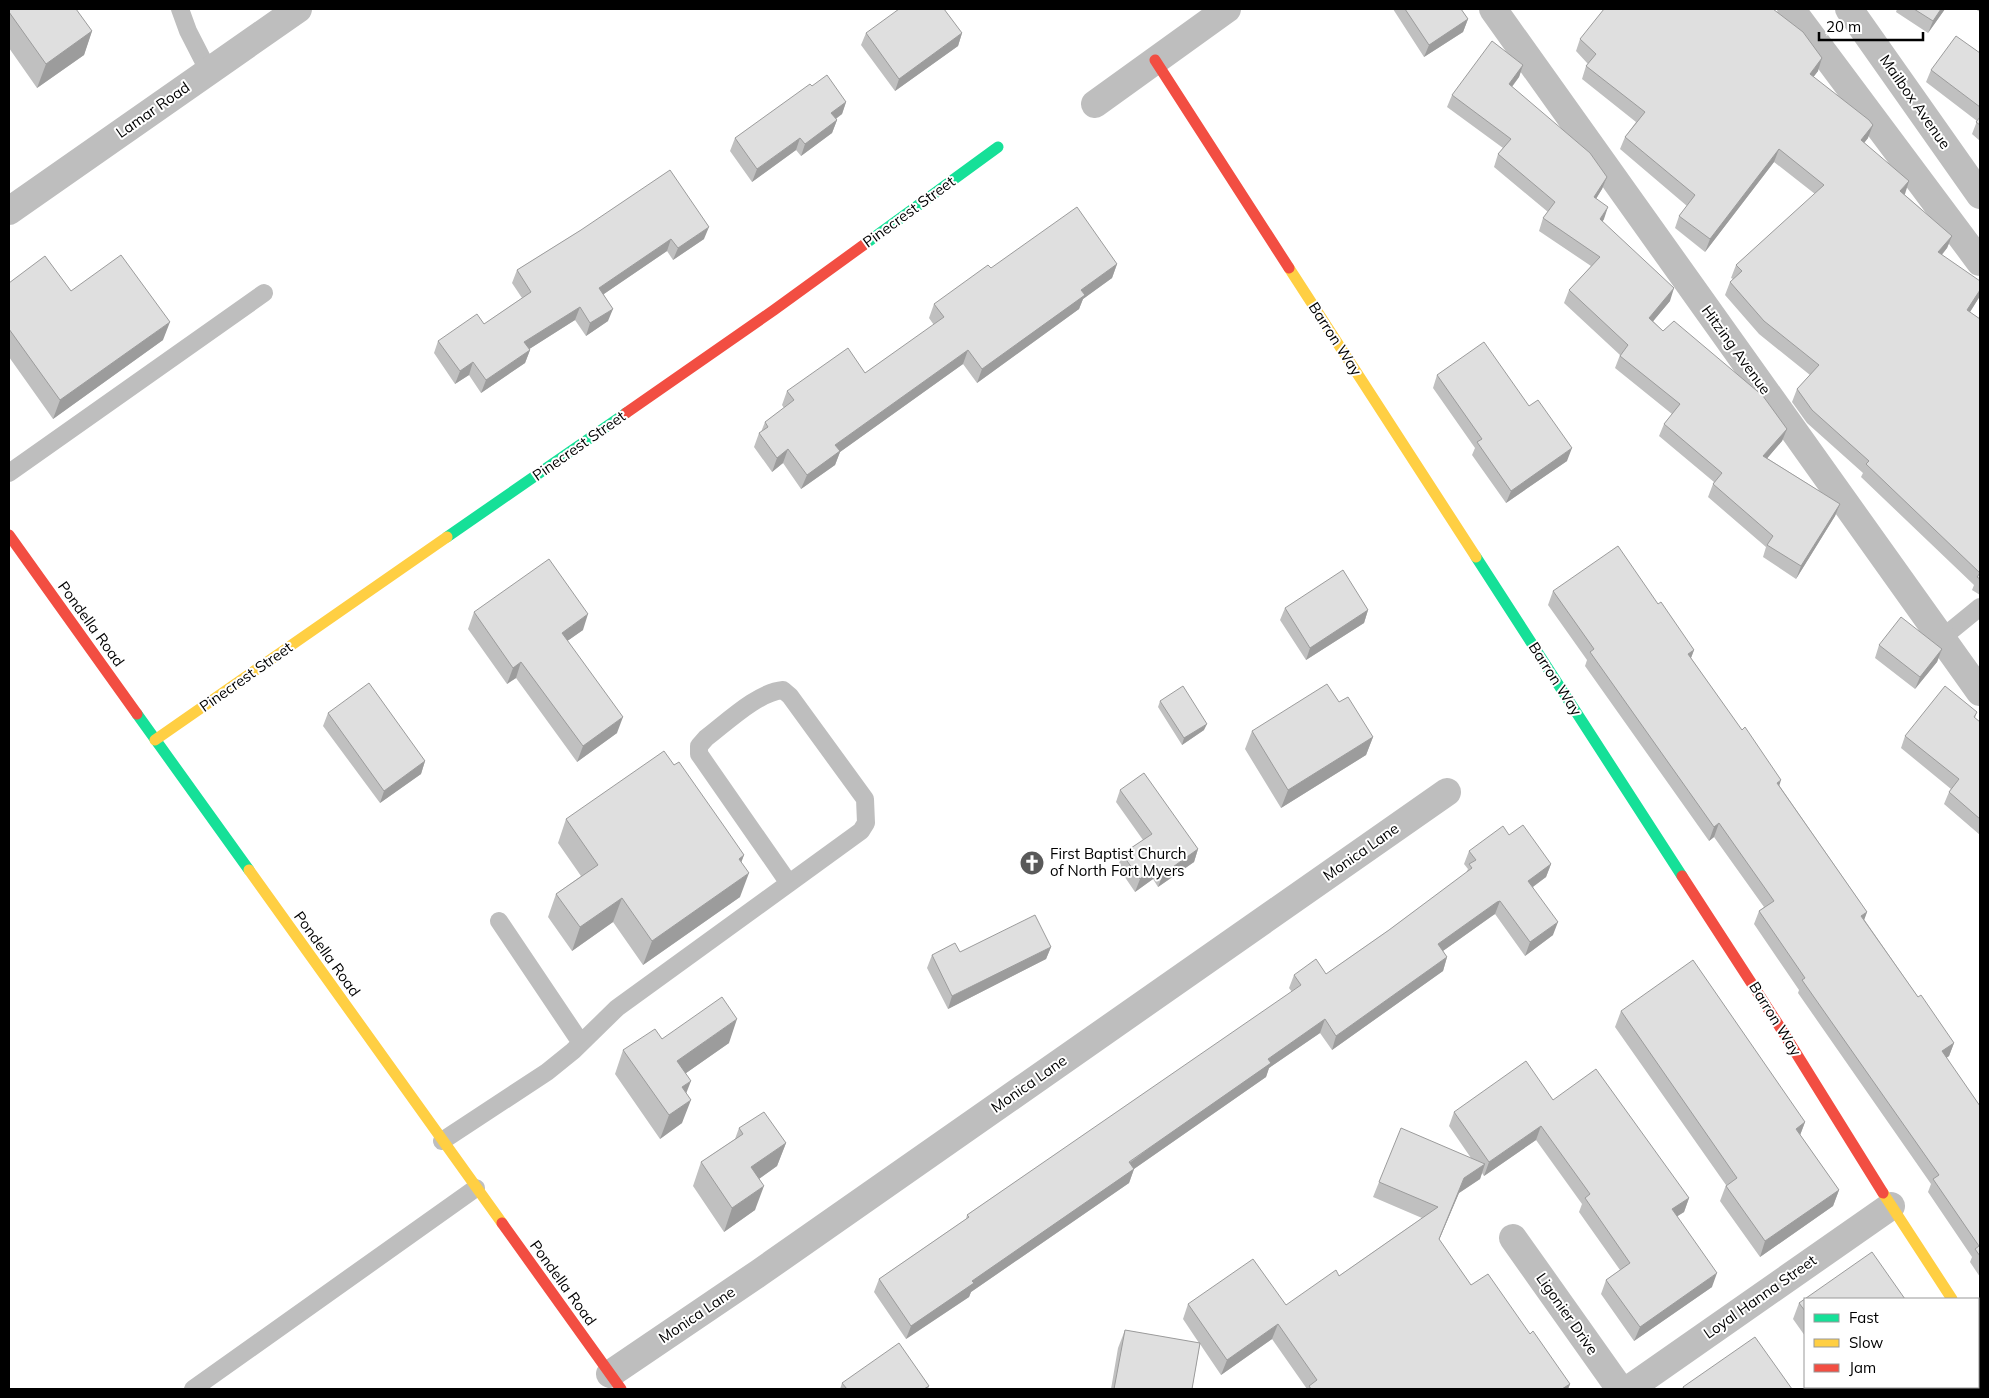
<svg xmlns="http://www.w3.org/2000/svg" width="1989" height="1398" font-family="Mulish,sans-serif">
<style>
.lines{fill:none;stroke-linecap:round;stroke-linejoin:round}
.lane{stroke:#bebebe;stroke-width:18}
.street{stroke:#bebebe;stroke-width:28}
.fast{stroke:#16e098;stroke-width:11}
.slow{stroke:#ffcf43;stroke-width:11}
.jam{stroke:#f24e42;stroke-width:11}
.wall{fill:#c0c0c0}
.shaded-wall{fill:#9c9c9c}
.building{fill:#dfdfdf;stroke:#9c9c9c}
.labels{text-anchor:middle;stroke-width:4;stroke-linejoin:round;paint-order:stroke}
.street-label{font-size:15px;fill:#000;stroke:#fff}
.poi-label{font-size:15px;fill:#000;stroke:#fff;text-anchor:start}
</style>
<rect width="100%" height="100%" fill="#fff"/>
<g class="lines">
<path class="lane" d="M 180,9 L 188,31 L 209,72
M 9,473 L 264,293
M 1942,638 L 1980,607
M 499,921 L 581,1043
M 442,1141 L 547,1072 L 573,1051 L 617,1008 L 861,831 L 866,823 L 865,799 L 790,696 L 783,690 C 758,692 726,723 706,738 L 699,746 L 699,754 L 788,882
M 193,1389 L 476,1188"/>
<path class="street" d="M 1493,9 L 1980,692
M 1791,9 L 1980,262
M 1849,9 L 1980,195
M 1095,104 L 1227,9
M 9,211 L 298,9
M 1513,1238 L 1620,1389
M 1978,1338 L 1980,1341
M 610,1374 L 759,1273 L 1447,792
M 1629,1389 L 1891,1206"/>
<path class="fast" d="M 865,244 L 998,147
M 447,537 L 626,413
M 1476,557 L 1682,876
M 137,714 L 249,870"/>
<path class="slow" d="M 1289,268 L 1476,557
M 155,740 L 447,537
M 249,870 L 502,1223
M 1883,1193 L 1952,1299"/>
<path class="jam" d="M 1155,60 L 1289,268
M 626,413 L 774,310 L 865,244
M 9,535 L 137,714
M 1682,876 L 1778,1024 L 1883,1193
M 502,1223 L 621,1389"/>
</g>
<path class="wall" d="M 9,9 L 92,31 L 84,55 L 37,88 L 9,48 Z
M 1393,9 L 1461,9 L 1468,19 L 1463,32 L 1424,57 Z
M 1897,9 L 1945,9 L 1928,33 L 1896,12 Z
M 1975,9 L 1980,9 L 1980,12 Z
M 866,33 L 962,33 L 958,46 L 895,91 L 861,45 Z
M 1580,39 L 1818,71 L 1813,77 L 1868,138 L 1864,143 L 1905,194 L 1904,194 L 1952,236 L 1947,248 L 1942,255 L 1980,296 L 1970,312 L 1980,319 L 1980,595 L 1972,590 L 1974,585 L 1861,477 L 1863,473 L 1807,423 L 1792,402 L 1797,389 L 1810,375 L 1759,334 L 1725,295 L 1730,282 L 1733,279 L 1731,278 L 1736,265 L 1815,194 L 1774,162 L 1705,252 L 1675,228 L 1679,216 L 1687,206 L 1620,149 L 1625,137 L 1636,122 L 1582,79 L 1586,66 L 1588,64 L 1576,51 Z
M 1980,53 L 1980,141 L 1972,134 L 1977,121 L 1926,82 L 1931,70 Z
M 1523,65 L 1519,77 L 1512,87 L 1607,177 L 1602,189 L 1596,199 L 1604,219 L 1602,222 L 1670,301 L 1653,321 L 1663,331 L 1787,429 L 1782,441 L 1767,458 L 1840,504 L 1835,516 L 1796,579 L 1763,557 L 1766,547 L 1708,497 L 1713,484 L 1714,482 L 1659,436 L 1664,424 L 1672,414 L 1615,368 L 1620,355 L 1564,303 L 1569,290 L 1591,266 L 1539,231 L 1543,218 L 1548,212 L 1494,167 L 1498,154 L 1503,148 L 1447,107 L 1452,95 Z
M 812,86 L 846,102 L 842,114 L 836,119 L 837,120 L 832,133 L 801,156 L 796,150 L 752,182 L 730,151 L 735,138 Z
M 581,230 L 704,239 L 673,260 L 667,251 L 604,294 L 608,321 L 586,336 L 575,320 L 529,349 L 530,350 L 525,363 L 481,393 L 469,375 L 455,384 L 434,353 L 438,341 L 484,324 L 522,298 L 512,283 L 517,270 Z
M 1117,264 L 1112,278 L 1083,299 L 1079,309 L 977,383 L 963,364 L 840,452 L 835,465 L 801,489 L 783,463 L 772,472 L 754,447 L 759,433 L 761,432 L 765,422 L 784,408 L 782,405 L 787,391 L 865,373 L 934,325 L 929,318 L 934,304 L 991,268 Z
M 9,283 L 71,291 L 163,340 L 53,419 L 9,357 Z
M 1437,375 L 1567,461 L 1506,503 L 1472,455 L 1475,448 L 1433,388 Z
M 1553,591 L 1658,604 L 1694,650 L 1691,658 L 1867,912 L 1864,919 L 1918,997 L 1954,1043 L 1949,1056 L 1946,1058 L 1980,1106 L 1980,1277 L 1970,1262 L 1972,1257 L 1928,1192 L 1931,1184 L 1798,993 L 1799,990 L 1754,924 L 1759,911 L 1764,907 L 1714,837 L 1709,841 L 1585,666 L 1587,660 L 1548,605 Z
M 1285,608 L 1368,610 L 1364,623 L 1306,660 L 1280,620 Z
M 474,612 L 583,630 L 567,641 L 617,733 L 577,762 L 516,678 L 507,684 L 468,629 Z
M 1879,645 L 1942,649 L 1937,662 L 1915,689 L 1875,658 Z
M 1160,701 L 1204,730 L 1182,745 L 1158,707 Z
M 1339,702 L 1373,737 L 1366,755 L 1281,808 L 1245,749 L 1252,731 Z
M 1977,712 L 1975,718 L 1980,722 L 1980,835 L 1944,804 L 1949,792 L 1951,789 L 1901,748 L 1905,736 Z
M 328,713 L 425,761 L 421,774 L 380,803 L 323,726 Z
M 674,765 L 744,855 L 741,862 L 740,897 L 643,965 L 613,922 L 572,951 L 548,917 L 556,894 L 581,876 L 558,843 L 566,819 Z
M 1120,790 L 1198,849 L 1194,862 L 1158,887 L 1153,879 L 1135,892 L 1118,867 L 1122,854 L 1143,840 L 1116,802 Z
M 1509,835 L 1551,864 L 1546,877 L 1533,887 L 1553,935 L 1525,956 L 1495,914 L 1492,916 L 1443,951 L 1447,957 L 1443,971 L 1332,1050 L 1320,1033 L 1269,1068 L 1266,1077 L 1134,1169 L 1129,1183 L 971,1292 L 969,1297 L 906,1339 L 874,1292 L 879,1279 L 966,1219 L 967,1215 L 1292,992 L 1289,988 L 1294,975 L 1326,974 L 1389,930 L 1466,873 L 1468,869 L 1464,864 L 1469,851 Z
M 1051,947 L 1046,959 L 948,1009 L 927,968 L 932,955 L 960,952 Z
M 1621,1011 L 1805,1122 L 1800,1135 L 1839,1190 L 1833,1206 L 1760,1257 L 1720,1201 L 1726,1185 L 1615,1027 Z
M 662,1039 L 729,1043 L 686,1073 L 686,1093 L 682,1123 L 660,1139 L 615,1074 L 623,1050 Z
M 1553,1100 L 1689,1198 L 1684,1212 L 1677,1216 L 1712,1287 L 1634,1341 L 1601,1294 L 1606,1280 L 1620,1270 L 1579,1212 L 1582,1204 L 1536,1140 L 1484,1176 L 1482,1173 L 1480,1179 L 1459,1193 L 1439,1240 L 1471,1285 L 1530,1334 L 1570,1384 L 1568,1389 L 1307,1389 L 1272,1339 L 1221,1375 L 1200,1344 L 1192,1389 L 1111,1389 L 1118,1348 L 1125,1330 L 1199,1343 L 1183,1319 L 1188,1304 L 1286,1305 L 1339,1276 L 1422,1218 L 1373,1197 L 1379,1182 L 1471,1158 L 1449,1126 L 1454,1112 Z
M 739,1128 L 786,1143 L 777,1166 L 759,1179 L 755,1210 L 724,1232 L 693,1186 L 701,1162 L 735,1139 Z
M 1805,1299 L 1805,1336 L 1793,1319 L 1799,1303 Z
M 842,1383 L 929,1386 L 928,1389 L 840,1389 Z
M 1855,1387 L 1976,1387 L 1977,1389 L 1857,1389 Z"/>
<path class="shaded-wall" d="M 1941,9 L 1945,9 L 1928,33 L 1933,21 Z
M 1468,19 L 1463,32 L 1424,57 L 1429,45 Z
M 92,31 L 84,55 L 37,88 L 46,64 Z
M 962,33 L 958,46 L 895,91 L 899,79 Z
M 1822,58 L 1818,71 L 1806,87 L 1810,74 Z
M 1523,65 L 1519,77 L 1504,97 L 1509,84 Z
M 846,102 L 842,114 L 827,125 L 831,113 Z
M 837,120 L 832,133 L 801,156 L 805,144 Z
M 1873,125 L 1868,138 L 1856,153 L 1861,140 Z
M 800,138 L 796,150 L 752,182 L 757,169 Z
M 1779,149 L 1774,162 L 1705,252 L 1710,239 Z
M 1607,177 L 1602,189 L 1589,210 L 1594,197 Z
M 1909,181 L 1905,194 L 1896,204 L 1900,191 Z
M 1608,207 L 1604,219 L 1596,232 L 1600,219 Z
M 709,227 L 704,239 L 673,260 L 678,248 Z
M 1952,236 L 1947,248 L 1933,265 L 1938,252 Z
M 671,239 L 667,251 L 595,300 L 599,288 Z
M 1117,264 L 1112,278 L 1083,299 L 1079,309 L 977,383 L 982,369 L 1081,290 Z
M 1674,288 L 1670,301 L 1645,331 L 1649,318 Z
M 1980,290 L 1980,296 L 1963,323 L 1967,310 Z
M 580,307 L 575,320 L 520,355 L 524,342 Z
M 613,309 L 608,321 L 586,336 L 590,323 Z
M 170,322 L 163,340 L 53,419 L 60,400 Z
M 530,350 L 525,363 L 481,393 L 486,380 Z
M 968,350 L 963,364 L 840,452 L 835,465 L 801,489 L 807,475 L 835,445 Z
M 473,362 L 469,375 L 455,384 L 460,371 Z
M 1787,429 L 1782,441 L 1759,468 L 1763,456 Z
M 1572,448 L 1567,461 L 1506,503 L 1511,491 Z
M 788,449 L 783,463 L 772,472 L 777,458 Z
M 1840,504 L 1835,516 L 1796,579 L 1801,566 Z
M 1368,610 L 1364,623 L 1306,660 L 1310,648 Z
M 588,614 L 583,630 L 556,649 L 562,633 Z
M 1942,649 L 1937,662 L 1915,689 L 1920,677 Z
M 1694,650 L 1689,663 L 1688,654 Z
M 521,662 L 516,678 L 507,684 L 513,668 Z
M 623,717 L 617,733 L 577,762 L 583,746 Z
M 1207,724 L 1204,730 L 1182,745 L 1184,738 Z
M 1373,737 L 1366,755 L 1281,808 L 1288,790 Z
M 425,761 L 421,774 L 380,803 L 384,791 Z
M 1781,780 L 1777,793 L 1777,783 Z
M 1719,823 L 1714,837 L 1709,841 L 1714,827 Z
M 1198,849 L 1194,862 L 1158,887 L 1163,874 Z
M 744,855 L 735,879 L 739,859 Z
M 1551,864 L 1546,877 L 1523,894 L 1528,881 Z
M 1157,866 L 1153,879 L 1135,892 L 1140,879 Z
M 749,873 L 740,897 L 643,965 L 652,941 Z
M 622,898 L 613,922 L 572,951 L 580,927 Z
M 1500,901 L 1495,914 L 1492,916 L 1433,958 L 1438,944 L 1497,902 Z
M 1867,912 L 1862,926 L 1861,916 Z
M 1558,922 L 1553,935 L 1525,956 L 1530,942 Z
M 1051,947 L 1046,959 L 948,1009 L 952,996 Z
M 1447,957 L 1443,971 L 1332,1050 L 1336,1036 Z
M 737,1019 L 729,1043 L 669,1085 L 677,1061 Z
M 1325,1019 L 1320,1033 L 1269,1068 L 1266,1077 L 1131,1171 L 1134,1169 L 1129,1183 L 971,1292 L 969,1297 L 906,1339 L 911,1326 L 972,1281 L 1268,1059 Z
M 1954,1043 L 1949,1056 L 1937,1065 L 1942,1051 Z
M 691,1081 L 682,1104 L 682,1087 Z
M 691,1100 L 682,1123 L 660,1139 L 669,1115 Z
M 1805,1122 L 1799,1138 L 1796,1129 Z
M 1541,1126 L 1536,1140 L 1484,1176 L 1489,1162 Z
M 786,1143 L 777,1166 L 742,1191 L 751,1167 Z
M 1485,1164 L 1480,1179 L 1459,1193 L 1433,1254 L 1439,1239 L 1464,1178 Z
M 764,1186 L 755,1210 L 724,1232 L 732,1208 Z
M 1839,1190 L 1833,1206 L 1760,1257 L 1765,1241 Z
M 1689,1198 L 1684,1212 L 1667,1223 L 1672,1209 Z
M 1717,1273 L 1712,1287 L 1634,1341 L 1640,1327 Z
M 1278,1324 L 1272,1339 L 1221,1375 L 1227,1360 Z
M 1570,1384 L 1568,1389 L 1562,1389 Z"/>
<path class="building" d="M 9,9 L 76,9 L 92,31 L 46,64 L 9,12 Z
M 899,9 L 944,9 L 962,33 L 899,79 L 866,33 Z
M 1405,9 L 1461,9 L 1468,19 L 1429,45 Z
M 1604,9 L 1773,9 L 1803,32 L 1822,58 L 1810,74 L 1869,120 L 1873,125 L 1861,140 L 1909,181 L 1900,191 L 1952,236 L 1938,252 L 1980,281 L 1980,290 L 1967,310 L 1980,319 L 1980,579 L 1977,577 L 1980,573 L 1866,464 L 1869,461 L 1812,410 L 1797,389 L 1819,365 L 1764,321 L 1730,282 L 1742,271 L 1736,265 L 1824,185 L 1779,149 L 1710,239 L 1679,216 L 1695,195 L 1625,137 L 1645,112 L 1586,66 L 1596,54 L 1580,39 Z
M 1914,9 L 1941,9 L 1933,21 Z
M 1956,36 L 1980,53 L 1980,107 L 1931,70 Z
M 1492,41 L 1523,65 L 1509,84 L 1590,153 L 1607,177 L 1594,197 L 1608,207 L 1600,219 L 1674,288 L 1649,318 L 1663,331 L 1674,321 L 1763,396 L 1787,429 L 1763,456 L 1840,504 L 1801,566 L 1767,545 L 1773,536 L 1713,484 L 1722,473 L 1664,424 L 1680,404 L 1620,356 L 1628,345 L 1569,290 L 1600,257 L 1543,218 L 1555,202 L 1498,154 L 1511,139 L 1452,95 Z
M 827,75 L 846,102 L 831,113 L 837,120 L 805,144 L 800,138 L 757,169 L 735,138 L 810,84 L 812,86 Z
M 1980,117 L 1980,125 L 1976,122 Z
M 670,170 L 709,227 L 678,248 L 671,239 L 599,288 L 613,309 L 590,323 L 580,307 L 524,342 L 530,350 L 486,380 L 473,362 L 460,371 L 438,341 L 477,314 L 484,324 L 531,292 L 517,270 L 581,230 Z
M 1077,207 L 1117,264 L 1081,290 L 1085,295 L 982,369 L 968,350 L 835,445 L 840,451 L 807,475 L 788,449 L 777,458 L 759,433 L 768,427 L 765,422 L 794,400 L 787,391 L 848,348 L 865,373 L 944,317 L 934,304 L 988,265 L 991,268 Z
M 121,255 L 170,322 L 60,400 L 9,329 L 9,283 L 45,256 L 71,291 Z
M 1484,342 L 1529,406 L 1538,400 L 1572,448 L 1511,491 L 1477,442 L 1482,439 L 1437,375 Z
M 1618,546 L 1658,604 L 1661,602 L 1694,650 L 1688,654 L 1742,730 L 1745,727 L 1781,780 L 1777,783 L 1867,912 L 1861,916 L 1918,997 L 1921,995 L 1954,1043 L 1942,1051 L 1980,1106 L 1980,1256 L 1975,1249 L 1979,1246 L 1933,1179 L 1939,1175 L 1802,980 L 1805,978 L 1759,911 L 1774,901 L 1719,823 L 1714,827 L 1590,652 L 1594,649 L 1553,591 Z
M 549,559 L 588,614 L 562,633 L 623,717 L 583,746 L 521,662 L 513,668 L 474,612 Z
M 1343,570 L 1368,610 L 1310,648 L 1285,608 Z
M 1901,617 L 1942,649 L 1920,677 L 1879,645 Z
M 369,683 L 425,761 L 384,791 L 328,713 Z
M 1327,684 L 1339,702 L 1348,697 L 1373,737 L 1288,790 L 1252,731 Z
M 1183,686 L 1207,724 L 1184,738 L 1160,701 Z
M 1945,686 L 1977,712 L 1974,717 L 1980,722 L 1980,819 L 1949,792 L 1959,779 L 1905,736 Z
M 664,751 L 674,765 L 679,762 L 726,829 L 744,855 L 739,859 L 749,873 L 652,941 L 622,898 L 580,927 L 556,894 L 598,865 L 566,819 Z
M 1144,773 L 1198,849 L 1163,874 L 1157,866 L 1140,879 L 1122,854 L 1152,834 L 1120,790 Z
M 1523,825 L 1551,864 L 1528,881 L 1558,922 L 1530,942 L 1500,901 L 1497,902 L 1438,944 L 1447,957 L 1336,1036 L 1325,1019 L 1268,1059 L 1271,1063 L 1129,1162 L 1134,1169 L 972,1281 L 974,1283 L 911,1326 L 879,1279 L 969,1217 L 967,1215 L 1301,985 L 1294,975 L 1316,959 L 1326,974 L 1389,930 L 1472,868 L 1469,864 L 1476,860 L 1469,851 L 1503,826 L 1509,835 Z
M 1035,915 L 1051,947 L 952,996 L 932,955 L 955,943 L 960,952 Z
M 1693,960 L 1805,1122 L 1796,1129 L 1839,1190 L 1765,1241 L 1726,1186 L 1737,1178 L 1621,1011 Z
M 722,997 L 737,1019 L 677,1061 L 691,1081 L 682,1087 L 691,1100 L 669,1115 L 623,1050 L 655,1029 L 662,1039 Z
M 1526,1061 L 1553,1100 L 1596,1069 L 1689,1198 L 1672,1209 L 1717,1273 L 1640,1327 L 1606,1280 L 1630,1263 L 1585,1198 L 1590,1194 L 1541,1126 L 1489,1162 L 1454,1112 Z
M 764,1112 L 786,1143 L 751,1167 L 764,1186 L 732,1208 L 701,1162 L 743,1134 L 739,1128 Z
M 1401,1128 L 1485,1164 L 1464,1178 L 1439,1239 L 1471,1285 L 1488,1274 L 1530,1334 L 1533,1331 L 1570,1384 L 1562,1389 L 1311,1389 L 1309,1386 L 1317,1380 L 1278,1324 L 1227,1360 L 1188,1304 L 1253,1259 L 1286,1305 L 1336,1270 L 1339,1276 L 1438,1207 L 1379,1182 Z
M 1872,1252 L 1905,1299 L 1805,1299 L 1805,1311 L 1799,1303 Z
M 1125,1330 L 1200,1343 L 1192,1389 L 1114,1389 Z
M 1755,1337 L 1792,1389 L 1684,1389 L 1683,1387 Z
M 899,1343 L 929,1386 L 924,1389 L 847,1389 L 842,1383 Z
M 1873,1387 L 1976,1387 L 1977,1389 L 1875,1389 Z"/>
<defs>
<symbol id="church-disc" viewBox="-11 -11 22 22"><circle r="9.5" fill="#595959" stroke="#fff"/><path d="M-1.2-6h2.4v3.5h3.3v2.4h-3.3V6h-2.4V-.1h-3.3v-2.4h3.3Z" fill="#fff"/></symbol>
</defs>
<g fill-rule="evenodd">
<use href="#church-disc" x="1018" y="849" width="28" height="28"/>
</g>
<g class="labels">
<g class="street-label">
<text transform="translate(1915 102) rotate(55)" y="5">Mailbox Avenue</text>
<text transform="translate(153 110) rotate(-35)" y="5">Lamar Road</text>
<text transform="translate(909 212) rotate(-36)" y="5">Pinecrest Street</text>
<text transform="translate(1335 339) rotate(57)" y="5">Barron Way</text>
<text transform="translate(1736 350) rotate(54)" y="5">Hitzing Avenue</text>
<text transform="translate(579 446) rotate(-35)" y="5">Pinecrest Street</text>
<text transform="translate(91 624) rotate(54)" y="5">Pondella Road</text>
<text transform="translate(246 677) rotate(-35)" y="5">Pinecrest Street</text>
<text transform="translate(1555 679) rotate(57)" y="5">Barron Way</text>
<text transform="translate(1361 852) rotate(-35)" y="5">Monica Lane</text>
<text transform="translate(327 954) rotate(54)" y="5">Pondella Road</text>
<text transform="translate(1775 1019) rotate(58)" y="5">Barron Way</text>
<text transform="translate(1029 1084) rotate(-35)" y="5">Monica Lane</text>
<text transform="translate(563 1283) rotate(54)" y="5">Pondella Road</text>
<text transform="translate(1760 1297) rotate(-35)" y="5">Loyal Hanna Street</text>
<text transform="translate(1567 1314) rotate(55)" y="5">Ligonier Drive</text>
<text transform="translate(697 1315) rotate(-34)" y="5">Monica Lane</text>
</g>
<g class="poi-label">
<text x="1050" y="859">First Baptist Church<tspan x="1050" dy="17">of North Fort Myers</tspan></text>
</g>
</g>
<rect width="1989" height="1398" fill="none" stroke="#000000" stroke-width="20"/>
<rect x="1804" y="1298" width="175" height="90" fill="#ffffff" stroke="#999999"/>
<rect x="1814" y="1314" width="25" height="8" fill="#16e098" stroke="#999999"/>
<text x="1849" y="1323" font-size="15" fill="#000000">Fast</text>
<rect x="1814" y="1339" width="25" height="8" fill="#ffcf43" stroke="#999999"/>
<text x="1849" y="1348" font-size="15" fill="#000000">Slow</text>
<rect x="1814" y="1364" width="25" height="8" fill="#f24e42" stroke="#999999"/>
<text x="1849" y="1373" font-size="15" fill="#000000">Jam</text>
<path d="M1819 32v8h104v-8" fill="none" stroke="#000000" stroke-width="2.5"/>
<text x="1826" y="32" font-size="15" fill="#000000" stroke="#ffffff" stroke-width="4" paint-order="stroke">20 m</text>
</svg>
